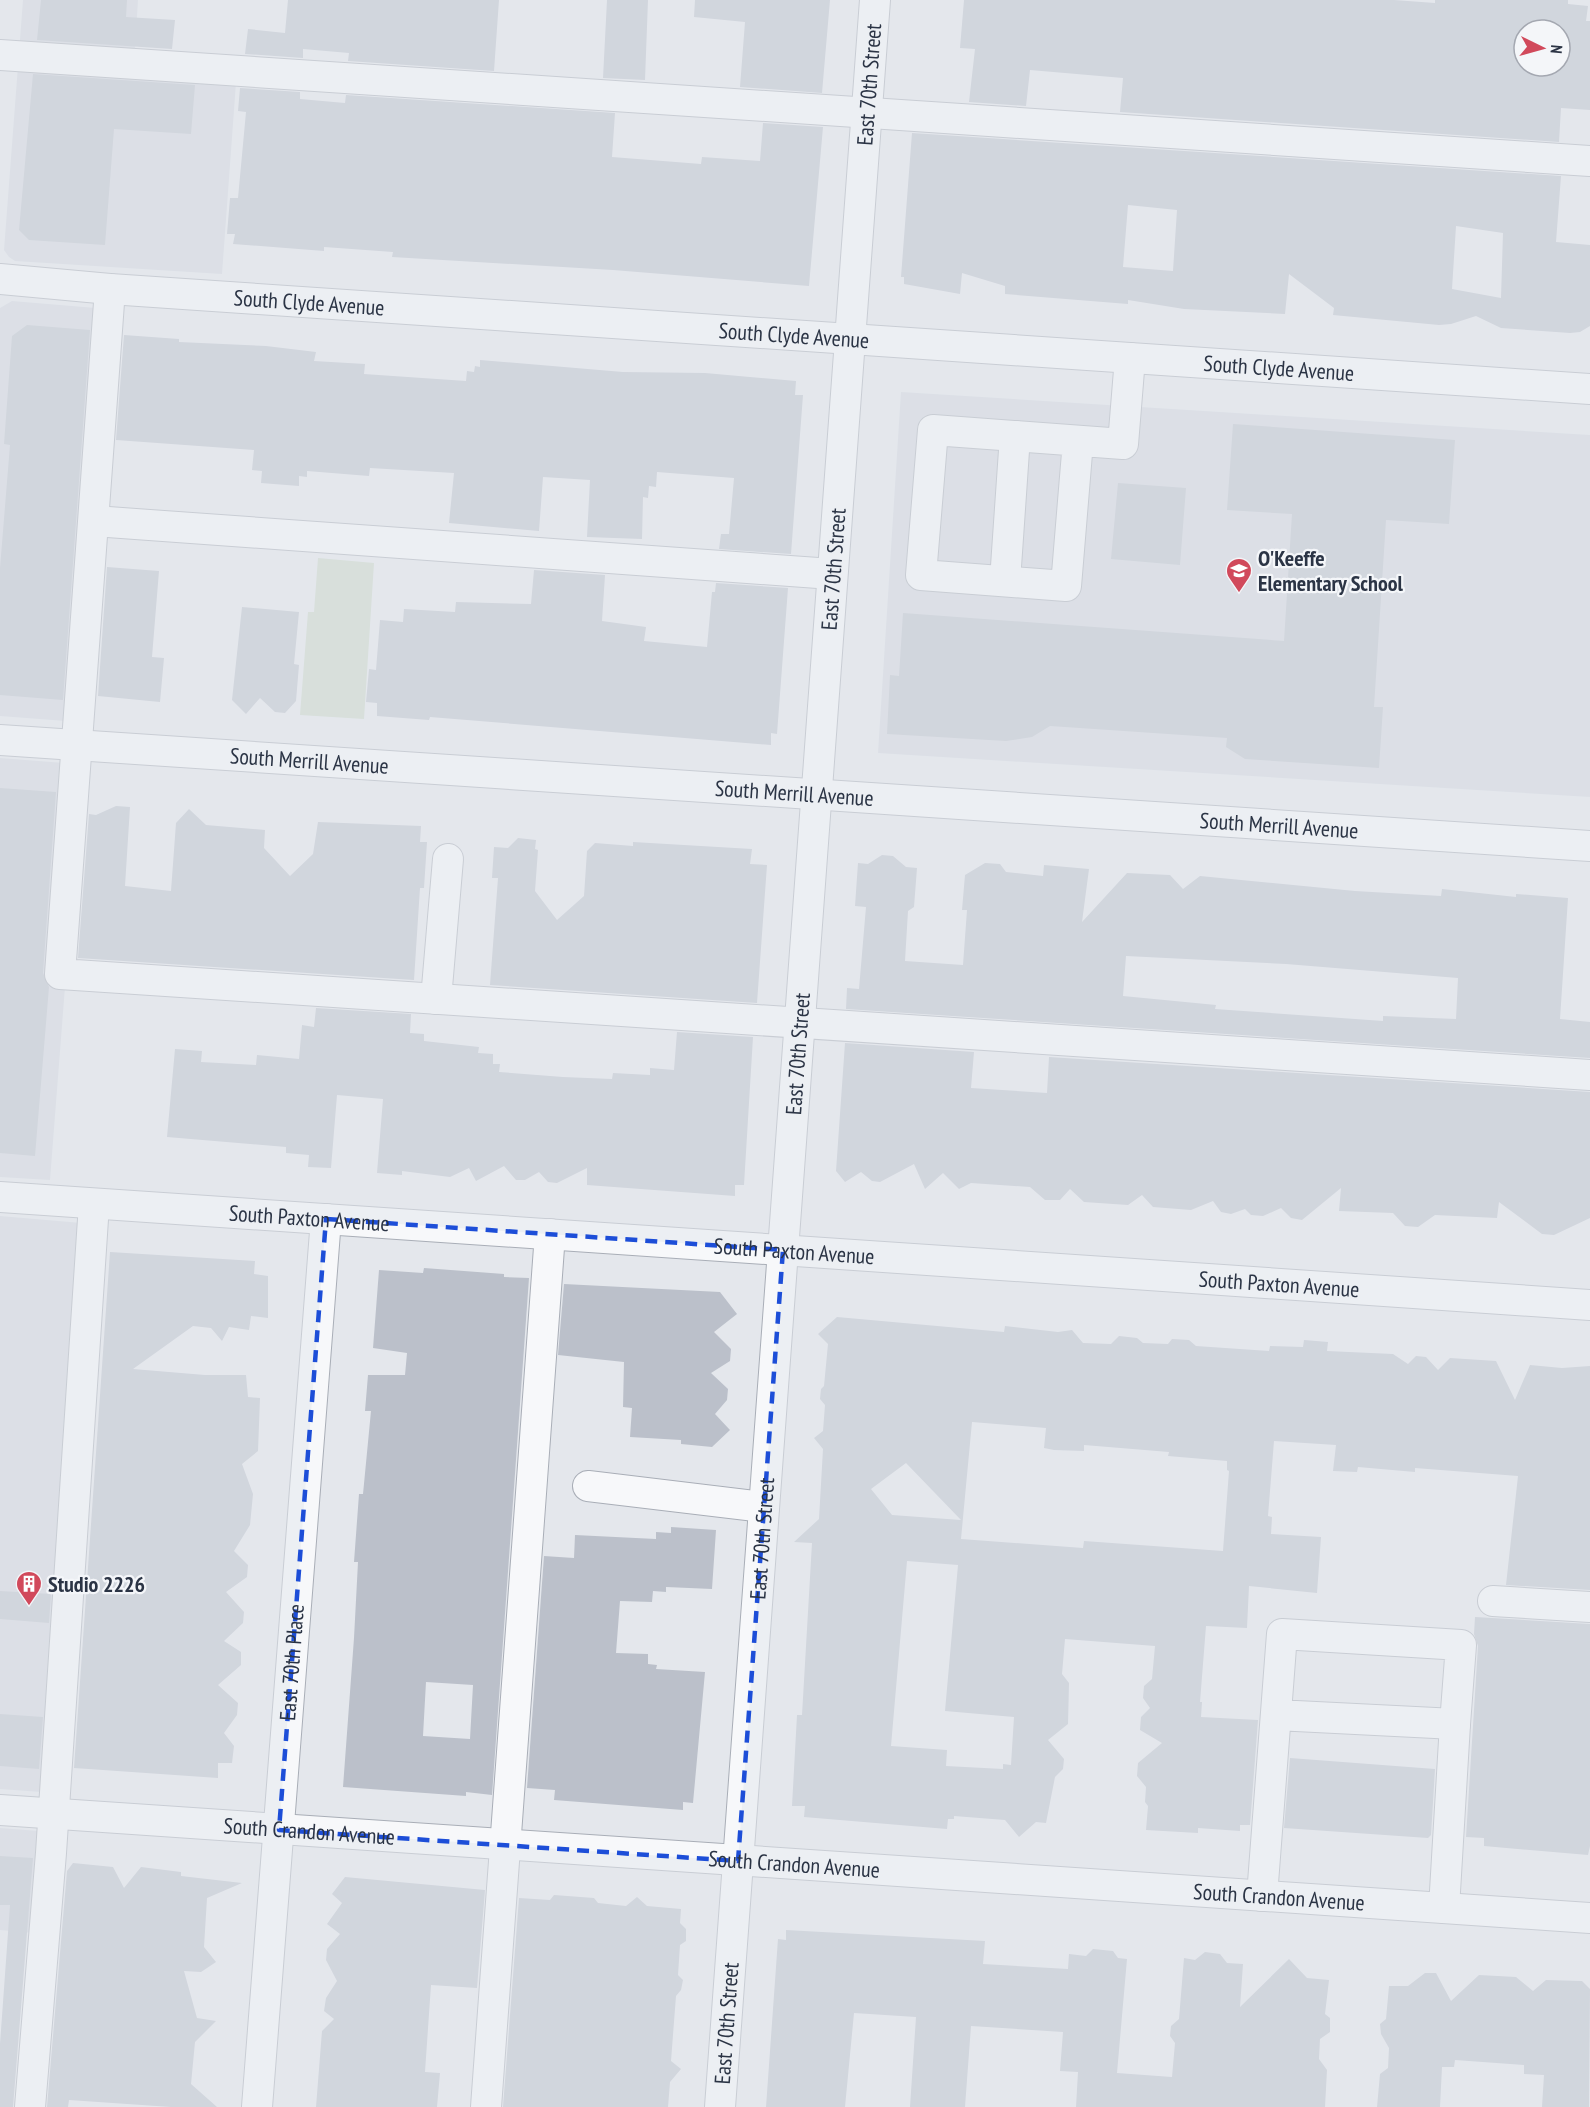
<svg xmlns="http://www.w3.org/2000/svg" width="1590" height="2107" font-family="'PT Sans Narrow',sans-serif">
<style>
.built{fill:#d2d6de}
.green{fill:#c9d6c5}
.building{fill:#bbc0ca;fill-rule:evenodd}
.lines{fill:none;stroke-linecap:round;stroke-linejoin:round}
.minor-casing{stroke:#a9aeb7;stroke-width:32}
.minor{stroke:#f7f8fa;stroke-width:30}
.marked{fill:none;stroke:#1d4ed8;stroke-width:4.5;stroke-dasharray:12 8;stroke-linejoin:round}
.labels{text-anchor:middle;stroke-width:4.5;stroke-linejoin:round;paint-order:stroke}
.street-label{font-size:22px;fill:#2b3445;stroke:#f4f6f9}
.poi-label{font-size:22px;font-weight:bold;fill:#2b3445;stroke:#f4f6f9;text-anchor:start}
</style>
<rect width="100%" height="100%" fill="#e4e7ec"/>
<path class="built" d="M 23,0 L 138,0 L 134,64 L 237,69 L 222,274 L 15,261 L 9,257 L 4,250 Z
M 12,301 L 108,309 L 79,722 L 0,716 L 0,308 Z
M 901,392 L 1590,435 L 1590,797 L 878,753 Z
M 0,758 L 77,764 L 66,974 L 50,1180 L 0,1177 Z
M 0,1216 L 93,1224 L 55,1793 L 0,1789 Z
M 0,1828 L 52,1832 L 44,1934 L 0,1930 Z"/>
<path class="green" d="M 318,558 L 374,563 L 364,719 L 300,715 L 308,612 L 314,612 Z"/>
<path class="building" d="M 41,0 L 127,0 L 126,17 L 175,20 L 172,49 L 37,40 Z
M 288,0 L 499,0 L 494,71 L 348,61 L 349,53 L 303,49 L 303,58 L 245,54 L 248,29 L 285,33 Z
M 607,0 L 648,0 L 645,80 L 603,78 Z
M 695,0 L 830,0 L 822,93 L 740,87 L 745,22 L 694,17 Z
M 964,0 L 1394,0 L 1435,3 L 1435,0 L 1568,0 L 1568,4 L 1588,6 L 1586,21 L 1590,21 L 1590,110 L 1561,108 L 1559,142 L 1120,112 L 1123,78 L 1030,70 L 1026,106 L 969,102 L 975,49 L 960,48 ZM 1524,30 L 1560,30 L 1560,66 L 1524,66 Z
M 33,74 L 195,85 L 191,134 L 114,129 L 105,245 L 29,240 L 19,230 Z
M 240,88 L 300,92 L 300,99 L 345,103 L 346,95 L 615,113 L 612,157 L 701,164 L 702,157 L 760,161 L 763,123 L 823,127 L 809,286 L 613,270 L 392,257 L 393,252 L 324,247 L 324,251 L 233,244 L 235,234 L 227,234 L 230,198 L 238,198 L 246,112 L 238,111 Z
M 912,133 L 1561,176 L 1556,242 L 1590,245 L 1590,326 L 1580,332 L 1570,333 L 1501,328 L 1476,316 L 1451,324 L 1439,325 L 1333,315 L 1334,308 L 1289,274 L 1285,314 L 1184,309 L 1128,300 L 1128,304 L 1005,294 L 1005,286 L 962,273 L 960,294 L 904,284 L 904,277 L 901,277 ZM 1128,205 L 1177,210 L 1173,271 L 1123,267 ZM 1456,226 L 1503,233 L 1501,298 L 1452,289 Z
M 27,325 L 90,330 L 63,700 L 0,695 L 0,568 L 10,445 L 4,444 L 12,336 Z
M 124,335 L 179,339 L 179,342 L 266,346 L 316,352 L 314,361 L 365,364 L 364,374 L 466,381 L 467,371 L 474,372 L 475,366 L 480,367 L 480,360 L 623,372 L 705,373 L 796,381 L 795,395 L 803,395 L 791,554 L 719,549 L 721,534 L 729,534 L 734,478 L 657,472 L 656,487 L 649,486 L 648,498 L 643,497 L 642,539 L 587,537 L 590,480 L 543,477 L 539,531 L 449,523 L 454,473 L 370,468 L 369,476 L 307,471 L 307,477 L 299,476 L 299,486 L 261,483 L 262,471 L 252,470 L 254,450 L 116,440 Z
M 1233,424 L 1455,440 L 1449,524 L 1386,520 L 1374,707 L 1383,707 L 1379,768 L 1245,759 L 1226,747 L 1227,738 L 1050,726 L 1032,737 L 1006,741 L 887,734 L 890,675 L 899,676 L 903,613 L 1284,641 L 1292,514 L 1227,510 Z
M 1118,483 L 1186,488 L 1180,565 L 1111,559 Z
M 107,567 L 159,571 L 152,657 L 164,658 L 160,702 L 98,696 Z
M 534,570 L 605,575 L 602,621 L 646,627 L 644,641 L 707,647 L 712,592 L 715,592 L 716,583 L 788,588 L 777,734 L 771,733 L 771,745 L 430,717 L 429,720 L 377,716 L 377,703 L 366,702 L 369,669 L 376,670 L 380,620 L 403,622 L 404,609 L 455,612 L 456,602 L 531,604 Z
M 242,607 L 299,612 L 294,664 L 299,665 L 296,701 L 285,713 L 275,712 L 260,698 L 246,714 L 232,700 Z
M 0,788 L 56,792 L 43,973 L 49,987 L 35,1156 L 0,1153 Z
M 116,806 L 130,807 L 125,886 L 171,891 L 176,823 L 189,809 L 206,825 L 265,830 L 264,848 L 290,876 L 313,854 L 318,822 L 421,826 L 420,842 L 427,842 L 424,888 L 420,888 L 414,980 L 78,958 L 89,814 L 96,815 Z
M 518,838 L 536,840 L 535,849 L 538,850 L 535,891 L 557,920 L 584,896 L 587,851 L 595,843 L 633,846 L 633,842 L 752,849 L 750,864 L 767,865 L 757,1003 L 490,985 L 498,878 L 492,878 L 494,847 L 508,848 Z
M 882,855 L 893,856 L 906,867 L 917,868 L 914,907 L 908,911 L 905,961 L 963,965 L 967,910 L 962,910 L 965,875 L 985,863 L 1000,864 L 1006,872 L 1043,876 L 1044,865 L 1089,869 L 1082,922 L 1127,873 L 1170,875 L 1183,889 L 1200,876 L 1355,891 L 1441,896 L 1442,889 L 1516,897 L 1516,894 L 1568,898 L 1560,1019 L 1590,1022 L 1590,1058 L 846,1009 L 847,988 L 859,989 L 866,907 L 855,906 L 858,863 L 868,864 ZM 1126,956 L 1286,964 L 1458,978 L 1456,1019 L 1383,1016 L 1383,1021 L 1215,1009 L 1216,1005 L 1123,996 Z
M 316,1008 L 411,1014 L 410,1033 L 424,1034 L 424,1041 L 479,1047 L 478,1053 L 493,1054 L 493,1064 L 500,1064 L 499,1072 L 563,1077 L 612,1079 L 613,1073 L 650,1075 L 650,1068 L 674,1070 L 677,1032 L 753,1037 L 744,1185 L 735,1185 L 735,1196 L 587,1185 L 587,1168 L 557,1183 L 548,1182 L 539,1172 L 525,1180 L 516,1180 L 504,1166 L 476,1181 L 469,1168 L 450,1177 L 402,1171 L 402,1175 L 377,1173 L 383,1099 L 337,1095 L 331,1168 L 308,1167 L 309,1155 L 286,1153 L 286,1147 L 167,1137 L 175,1049 L 202,1051 L 201,1062 L 256,1065 L 257,1055 L 299,1059 L 302,1025 L 314,1027 Z
M 845,1043 L 974,1052 L 971,1088 L 1047,1093 L 1049,1057 L 1590,1092 L 1590,1218 L 1554,1235 L 1542,1234 L 1499,1202 L 1497,1218 L 1435,1215 L 1418,1227 L 1405,1226 L 1393,1213 L 1339,1211 L 1341,1188 L 1302,1220 L 1291,1218 L 1281,1208 L 1263,1216 L 1251,1215 L 1245,1209 L 1231,1214 L 1221,1212 L 1213,1201 L 1191,1210 L 1153,1207 L 1142,1195 L 1128,1205 L 1084,1202 L 1070,1189 L 1060,1200 L 1045,1200 L 1030,1187 L 971,1183 L 959,1189 L 943,1173 L 925,1189 L 914,1164 L 880,1182 L 872,1181 L 861,1172 L 845,1182 L 836,1171 Z
M 110,1252 L 255,1261 L 254,1274 L 268,1276 L 268,1318 L 251,1316 L 249,1330 L 229,1327 L 222,1341 L 211,1328 L 193,1326 L 133,1369 L 205,1375 L 246,1375 L 248,1397 L 260,1398 L 258,1451 L 242,1464 L 253,1494 L 250,1525 L 234,1551 L 248,1565 L 247,1577 L 226,1592 L 244,1612 L 243,1623 L 224,1641 L 241,1652 L 241,1665 L 218,1685 L 238,1703 L 237,1715 L 224,1733 L 234,1746 L 232,1763 L 218,1763 L 218,1778 L 74,1768 Z
M 424,1268 L 504,1274 L 504,1277 L 529,1278 L 492,1795 L 466,1792 L 466,1796 L 343,1787 L 354,1638 L 358,1562 L 354,1562 L 359,1494 L 363,1494 L 371,1411 L 365,1411 L 368,1375 L 405,1375 L 407,1353 L 373,1348 L 379,1270 L 423,1273 ZM 426,1682 L 473,1685 L 470,1739 L 423,1736 Z
M 564,1284 L 720,1292 L 737,1314 L 714,1332 L 731,1349 L 730,1361 L 711,1373 L 728,1389 L 727,1400 L 715,1414 L 730,1430 L 712,1447 L 681,1444 L 681,1440 L 630,1437 L 632,1408 L 623,1407 L 624,1362 L 558,1355 Z
M 837,1317 L 1004,1332 L 1005,1326 L 1058,1332 L 1072,1330 L 1083,1343 L 1111,1344 L 1119,1336 L 1137,1338 L 1143,1343 L 1168,1344 L 1172,1339 L 1189,1340 L 1196,1346 L 1269,1351 L 1270,1346 L 1303,1347 L 1304,1340 L 1328,1342 L 1327,1351 L 1393,1354 L 1408,1364 L 1416,1356 L 1426,1357 L 1438,1370 L 1450,1358 L 1496,1361 L 1515,1400 L 1530,1365 L 1562,1368 L 1590,1366 L 1590,1590 L 1506,1585 L 1518,1476 L 1415,1468 L 1415,1472 L 1358,1467 L 1357,1472 L 1333,1471 L 1336,1445 L 1274,1441 L 1268,1516 L 1272,1517 L 1271,1534 L 1321,1537 L 1317,1593 L 1249,1586 L 1247,1628 L 1206,1626 L 1200,1702 L 1202,1702 L 1201,1717 L 1258,1720 L 1250,1825 L 1240,1825 L 1240,1831 L 1198,1828 L 1198,1833 L 1146,1830 L 1148,1806 L 1145,1802 L 1146,1787 L 1137,1776 L 1138,1763 L 1162,1743 L 1140,1730 L 1141,1717 L 1150,1708 L 1143,1698 L 1144,1686 L 1152,1679 L 1155,1646 L 1065,1639 L 1062,1674 L 1069,1683 L 1068,1724 L 1048,1740 L 1064,1759 L 1063,1769 L 1055,1777 L 1046,1823 L 1036,1822 L 1019,1837 L 1005,1820 L 954,1816 L 954,1819 L 948,1819 L 947,1829 L 804,1817 L 805,1806 L 792,1806 L 797,1715 L 802,1715 L 812,1543 L 794,1542 L 819,1519 L 823,1449 L 814,1438 L 823,1431 L 825,1405 L 820,1399 L 821,1389 L 824,1386 L 828,1344 L 818,1334 ZM 972,1422 L 1046,1428 L 1044,1448 L 1054,1450 L 1084,1451 L 1084,1445 L 1169,1452 L 1168,1456 L 1227,1461 L 1227,1470 L 1229,1471 L 1223,1551 L 1084,1541 L 1083,1548 L 961,1539 ZM 906,1463 L 961,1520 L 892,1515 L 871,1489 ZM 907,1561 L 958,1565 L 945,1711 L 1014,1717 L 1011,1765 L 1003,1764 L 1003,1769 L 946,1766 L 947,1750 L 891,1746 Z
M 671,1527 L 716,1530 L 712,1589 L 666,1587 L 666,1592 L 653,1591 L 652,1602 L 620,1601 L 616,1653 L 648,1654 L 648,1664 L 657,1665 L 656,1669 L 705,1672 L 693,1803 L 683,1802 L 683,1810 L 554,1800 L 555,1790 L 527,1788 L 544,1556 L 574,1558 L 575,1535 L 656,1539 L 656,1532 L 671,1533 Z
M 0,1591 L 51,1594 L 49,1623 L 0,1619 Z
M 1475,1617 L 1590,1624 L 1590,1846 L 1588,1855 L 1484,1846 L 1484,1838 L 1466,1837 L 1478,1646 L 1474,1634 Z
M 0,1714 L 43,1717 L 39,1769 L 0,1766 Z
M 1290,1758 L 1435,1769 L 1431,1835 L 1428,1838 L 1284,1828 Z
M 0,1856 L 33,1858 L 13,2107 L 0,2107 L 0,2044 L 10,1905 L 0,1905 Z
M 73,1863 L 113,1867 L 124,1888 L 141,1867 L 181,1872 L 181,1876 L 242,1883 L 207,1898 L 204,1947 L 216,1962 L 201,1972 L 184,1971 L 197,2018 L 216,2021 L 195,2042 L 191,2084 L 217,2107 L 171,2107 L 69,2100 L 68,2107 L 47,2107 L 67,1871 Z
M 345,1877 L 485,1890 L 477,1988 L 431,1985 L 425,2072 L 440,2073 L 437,2107 L 316,2107 L 322,2031 L 334,2019 L 324,2011 L 326,1998 L 337,1981 L 326,1960 L 327,1949 L 340,1934 L 327,1924 L 342,1903 L 332,1894 Z
M 554,1895 L 594,1898 L 598,1903 L 626,1906 L 637,1897 L 647,1906 L 681,1909 L 680,1923 L 686,1929 L 686,1941 L 680,1945 L 678,1975 L 683,1980 L 681,1990 L 676,1996 L 671,2061 L 681,2069 L 670,2082 L 668,2107 L 503,2107 L 519,1898 L 550,1900 Z
M 786,1930 L 985,1941 L 983,1964 L 1068,1969 L 1069,1954 L 1086,1956 L 1093,1949 L 1113,1951 L 1118,1958 L 1127,1959 L 1117,2073 L 1172,2077 L 1175,2043 L 1170,2036 L 1171,2026 L 1179,2019 L 1184,1958 L 1195,1960 L 1205,1952 L 1220,1954 L 1227,1963 L 1243,1964 L 1240,2007 L 1289,1959 L 1307,1978 L 1329,1980 L 1325,2014 L 1330,2018 L 1330,2032 L 1320,2039 L 1319,2059 L 1327,2070 L 1325,2107 L 1076,2107 L 1078,2072 L 1060,2071 L 1063,2032 L 971,2026 L 965,2107 L 910,2107 L 916,2017 L 854,2013 L 845,2107 L 766,2107 L 778,1939 L 786,1940 Z
M 1425,1973 L 1436,1973 L 1451,2001 L 1479,1975 L 1516,1977 L 1533,1991 L 1546,1980 L 1582,1981 L 1590,1989 L 1589,2107 L 1542,2107 L 1544,2075 L 1524,2074 L 1524,2065 L 1455,2060 L 1454,2067 L 1442,2067 L 1440,2107 L 1377,2107 L 1380,2074 L 1388,2068 L 1389,2048 L 1381,2034 L 1380,2024 L 1386,2019 L 1389,1986 L 1408,1986 Z"/>
<g class="lines">
<defs>
<g id="minor">
<path d="M 0,55 L 1590,161"/>
<path id="s1" d="M 0,279 L 110,289 L 1590,389"/>
<path d="M 110,289 L 60,974 L 1590,1075"/>
<path d="M 1078,441 L 1066,586 L 921,575 L 933,430 L 1123,444 L 1130,358"/>
<path d="M 94,521 L 832,574"/>
<path d="M 1005,581 L 1015,436"/>
<path id="s2" d="M 0,740 L 1590,846"/>
<path d="M 436,999 L 448,859"/>
<path id="s3" d="M 0,1197 L 1590,1305"/>
<path d="M 588,1486 L 764,1507"/>
<path d="M 1493,1601 L 1590,1607"/>
<path id="s4" d="M 0,1810 L 1590,1918"/>
<path d="M 1262,1896 L 1282,1634 L 1461,1645 L 1455,1724 L 1276,1715"/>
<path d="M 1444,1908 L 1455,1724"/>
<path d="M 30,2107 L 51,1853 L 94,1204"/>
<path id="s5" d="M 257,2107 L 326,1219"/>
<path d="M 486,2107 L 550,1234"/>
<path id="s6" d="M 720,2107 L 875,0"/>
</g>
</defs>
<use href="#minor" class="minor-casing"/>
<use href="#minor" class="minor"/>
</g>
<path d="M0 0H1590V2107H0ZM 326,1219 L 783,1250 L 738,1861 L 279,1830 Z" fill="#e4e7ec" fill-opacity=".55" fill-rule="evenodd"/>
<path class="marked" d="M 326,1219 L 783,1250 L 738,1861 L 279,1830 Z"/>
<defs>
<symbol id="school-pin" viewBox="-11 -11 22 30"><path d="M0 17L-7.5 6A9.5 9.5 0 1 1 7.5 6Z" fill="#d1495b" stroke="#f4f6f9"/><path d="M0-5L7-2L0 1L-7-2ZM-4 1L0 2.5L4 1V4Q0 6-4 4Z" fill="#fff"/></symbol>
<symbol id="building-pin" viewBox="-11 -11 22 30"><path d="M0 17L-7.5 6A9.5 9.5 0 1 1 7.5 6Z" fill="#d1495b" stroke="#f4f6f9"/><path d="M-4-6H4V6H1V3H-1V6H-4ZM-2.5-4.3h1.7v1.8h-1.7ZM.8-4.3h1.7v1.8H.8ZM-2.5-1h1.7V.8h-1.7ZM.8-1h1.7V.8H.8Z" fill="#fff"/></symbol>
</defs>
<g fill-rule="evenodd">
<use href="#school-pin" x="1224" y="556" width="30" height="40"/>
<use href="#building-pin" x="14" y="1569" width="30" height="40"/>
</g>
<g class="labels">
<g class="street-label">
<text dy="8" stroke="none"><textPath href="#s6" startOffset="2028">East 70th Street</textPath></text>
<text dy="8" stroke="none"><textPath href="#s1" startOffset="310">South Clyde Avenue</textPath></text>
<text dy="8" stroke="none"><textPath href="#s1" startOffset="796">South Clyde Avenue</textPath></text>
<text dy="8" stroke="none"><textPath href="#s1" startOffset="1282">South Clyde Avenue</textPath></text>
<text dy="8" stroke="none"><textPath href="#s6" startOffset="1542">East 70th Street</textPath></text>
<text dy="8" stroke="none"><textPath href="#s2" startOffset="310">South Merrill Avenue</textPath></text>
<text dy="8" stroke="none"><textPath href="#s2" startOffset="796">South Merrill Avenue</textPath></text>
<text dy="8" stroke="none"><textPath href="#s2" startOffset="1282">South Merrill Avenue</textPath></text>
<text dy="8" stroke="none"><textPath href="#s6" startOffset="1056">East 70th Street</textPath></text>
<text dy="8" stroke="none"><textPath href="#s3" startOffset="310">South Paxton Avenue</textPath></text>
<text dy="8" stroke="none"><textPath href="#s3" startOffset="796">South Paxton Avenue</textPath></text>
<text dy="8" stroke="none"><textPath href="#s3" startOffset="1282">South Paxton Avenue</textPath></text>
<text dy="8" stroke="none"><textPath href="#s6" startOffset="570">East 70th Street</textPath></text>
<text dy="8" stroke="none"><textPath href="#s5" startOffset="446">East 70th Place</textPath></text>
<text dy="8" stroke="none"><textPath href="#s4" startOffset="310">South Crandon Avenue</textPath></text>
<text dy="8" stroke="none"><textPath href="#s4" startOffset="796">South Crandon Avenue</textPath></text>
<text dy="8" stroke="none"><textPath href="#s4" startOffset="1282">South Crandon Avenue</textPath></text>
<text dy="8" stroke="none"><textPath href="#s6" startOffset="84">East 70th Street</textPath></text>
</g>
<g class="poi-label">
<text x="1258" y="566">O'Keeffe<tspan x="1258" dy="25">Elementary School</tspan></text>
<text x="48" y="1592">Studio 2226</text>
</g>
</g>
<g transform="translate(1542 48) rotate(95)"><circle r="28" fill="#f4f6f9" stroke="#a4a8b1" stroke-width="1.5"/>
<path d="M0-4.5L10 22L0 15L-10 22Z" fill="#d1495b"/>
<text y="-9" font-size="16" font-weight="bold" text-anchor="middle" fill="#2b3445">N</text>
</g>
</svg>
